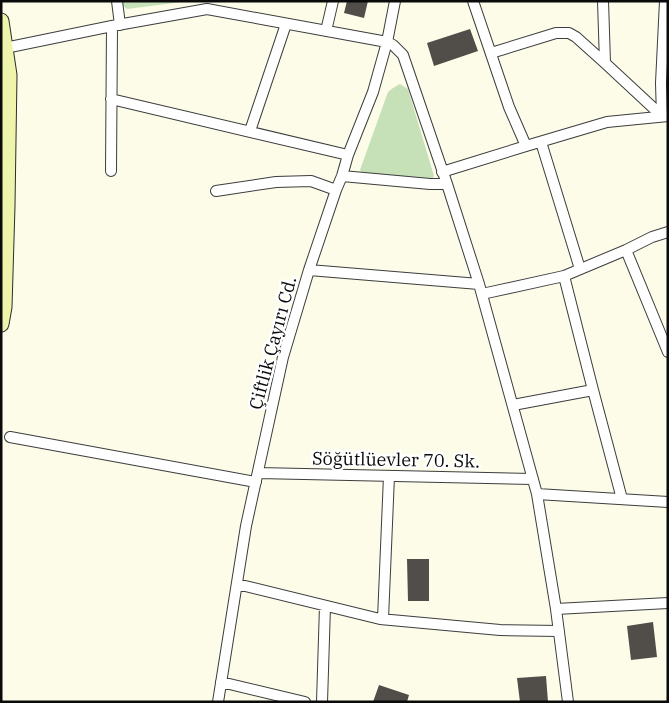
<svg xmlns="http://www.w3.org/2000/svg" width="669" height="703" font-family="'IBM Plex Serif',serif">
<style>
.green{fill:#c6e1b8}
.building{fill:#514d48}
.lines{fill:none;stroke-linecap:round;stroke-linejoin:round}
.street-casing{stroke:#3d3d3d;stroke-width:12}
.secondary-casing{stroke:#2c2c2c;stroke-width:17}
.street{stroke:#fff;stroke-width:10}
.secondary{stroke:#eff4ac;stroke-width:15}
.labels{text-anchor:middle;stroke-width:5;stroke-linejoin:round;paint-order:stroke}
.street-label{font-size:18px;fill:#0a0a0a;stroke:#fff}
</style>
<rect width="100%" height="100%" fill="#fcfce9"/>
<path class="green" d="M 119,1 L 190,1 L 127,9 L 120,3 Z
M 400,84 L 408,89 L 434,176 L 430,182 L 365,176 L 360,170 L 388,92 L 393,88 Z"/>
<path class="building" d="M 347,1 L 368,1 L 364,18 L 344,13 Z
M 470,29 L 478,51 L 434,66 L 427,43 Z
M 407,559 L 429,559 L 429,601 L 408,601 Z
M 653,622 L 657,657 L 631,660 L 627,626 Z
M 546,676 L 548,702 L 520,702 L 517,678 Z
M 379,685 L 409,695 L 407,702 L 373,702 Z"/>
<g class="lines">
<defs>
<path id="street" d="M 117,1 L 120,25
M 473,1 L 509,107 L 526,146
M 603,1 L 605,63
M 326,31 L 333,1
M 5,48 L 112,26 L 207,9 L 387,42 L 393,45 L 403,55 L 447,184 L 479,284 L 537,494 L 556,609 L 568,702
M 491,53 L 556,33 L 569,33 L 576,37 L 605,63 L 662,116
M 111,99 L 348,155
M 662,116 L 661,83 L 665,1
M 250,131 L 286,24
M 541,142 L 580,269
M 111,171 L 112,26
M 442,172 L 526,146 L 607,122 L 668,116
M 342,176 L 430,184 L 447,184
M 216,191 L 276,182 L 311,181 L 336,190
M 626,250 L 668,352
M 309,270 L 479,284
M 564,276 L 593,390 L 622,499
M 482,294 L 564,276 L 626,250 L 652,237 L 668,232
M 513,405 L 593,390
M 10,437 L 256,482
M 258,473 L 533,479
M 537,494 L 668,502
M 237,584 L 380,619 L 500,630 L 559,631
M 556,609 L 668,603
M 383,619 L 389,476
M 221,682 L 305,702
M 218,702 L 246,526 L 283,357 L 309,270 L 336,190 L 342,176 L 348,155 L 373,92 L 387,42 L 395,1
M 322,702 L 325,606"/>
<path id="secondary" d="M 1,21 L 9,75 L 7,206 L 4,307 L 1,324"/>
</defs>
<use href="#street" class="street-casing"/>
<use href="#secondary" class="secondary-casing"/>
<use href="#street" class="street"/>
<use href="#secondary" class="secondary"/>
</g>
<g class="labels">
<g class="street-label">
<text transform="translate(273 343) rotate(-75)" y="6">Çiftlik Çayırı Cd.</text>
<text transform="translate(396 460) rotate(1)" y="6">Söğütlüevler 70. Sk.</text>
</g>
</g>
<rect width="669" height="703" fill="none" stroke="#0a0a0a" stroke-width="5"/>
</svg>
